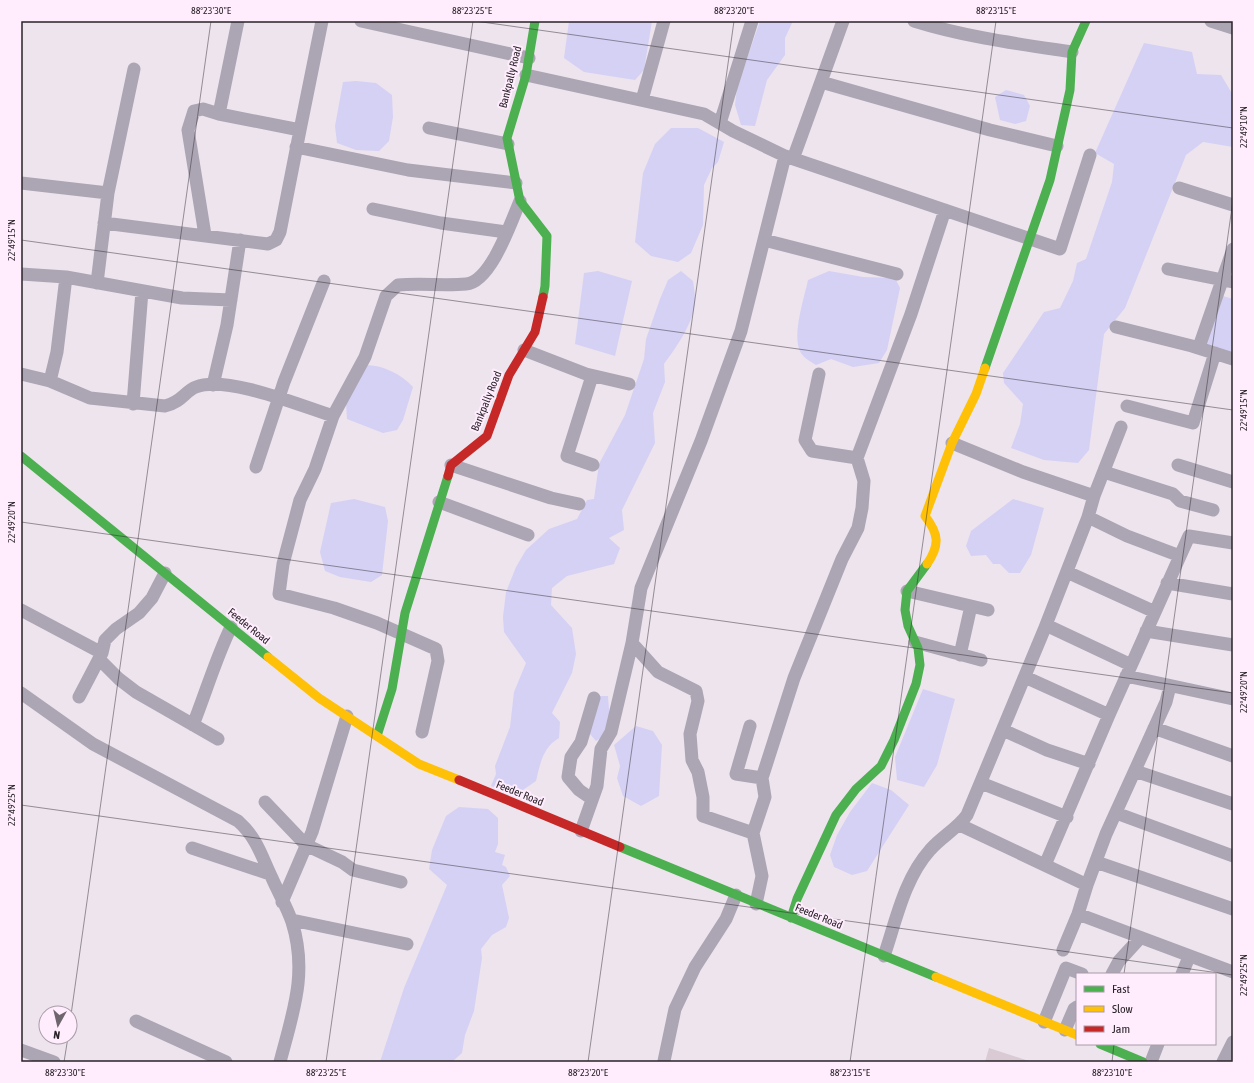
<svg xmlns="http://www.w3.org/2000/svg" width="1254" height="1083" font-family="'Asap Condensed',sans-serif">
<style>
.water{fill:#d5d1f4}
.building{fill:#d9cad4}
.lines{fill:none;stroke-linecap:round;stroke-linejoin:round}
.street{stroke:#aca5b3;stroke-width:13}
.fast{stroke:#4caf50;stroke-width:9}
.slow{stroke:#ffc107;stroke-width:9}
.jam{stroke:#c62828;stroke-width:9}
.ticks{fill:none;stroke:#292228;stroke-width:1;stroke-opacity:0.45}
.labels{text-anchor:middle;stroke-width:4;stroke-linejoin:round;paint-order:stroke}
.street-label{font-size:11px;fill:#292228;stroke:#ffedfe}
.neatline{fill:none;stroke:#292228;stroke-width:1.5}
.ticks-label{font-size:10px;text-anchor:middle;fill:#292228}
</style>
<rect width="100%" height="100%" fill="#ede4ed"/>
<path class="water" d="M 569,21 L 652,21 L 644,70 L 635,80 L 584,72 L 564,58 Z
M 760,21 L 793,21 L 785,38 L 785,55 L 767,80 L 755,126 L 741,125 L 735,105 L 737,87 Z
M 1144,43 L 1192,52 L 1197,74 L 1221,75 L 1233,95 L 1233,147 L 1203,142 L 1186,155 L 1125,308 L 1104,334 L 1089,450 L 1078,463 L 1044,460 L 1011,448 L 1020,424 L 1023,404 L 1004,383 L 1003,373 L 1044,312 L 1060,308 L 1073,281 L 1077,263 L 1086,259 L 1112,182 L 1114,164 L 1095,153 Z
M 356,81 L 376,83 L 392,95 L 393,117 L 389,141 L 379,151 L 356,150 L 337,143 L 335,126 L 343,82 Z
M 1006,90 L 1024,95 L 1030,106 L 1026,121 L 1015,124 L 1000,120 L 995,97 Z
M 671,128 L 698,128 L 724,142 L 718,162 L 712,168 L 704,185 L 703,225 L 691,253 L 678,262 L 651,256 L 635,242 L 643,173 L 655,144 Z
M 598,271 L 632,281 L 615,356 L 575,344 L 584,273 Z
M 681,271 L 693,281 C 694,287 695,294 695,300 C 694,323 677,346 664,364 L 665,382 L 653,413 L 655,443 L 622,510 L 624,530 L 609,538 L 620,548 L 614,564 L 567,576 L 552,588 L 551,605 L 572,628 L 576,654 L 572,673 L 552,713 L 560,722 L 559,738 C 543,747 540,764 536,781 L 517,794 L 491,786 L 496,774 L 495,766 L 510,727 L 514,692 L 526,663 L 504,632 L 503,617 L 506,592 L 516,567 L 526,550 L 549,529 L 577,519 L 587,500 L 594,499 L 599,464 L 625,415 L 644,359 L 646,339 L 660,299 L 668,280 Z
M 829,271 L 863,277 L 895,278 L 900,288 L 887,350 L 879,363 L 853,367 L 831,359 L 816,365 C 811,362 804,358 801,353 C 791,337 804,299 808,280 Z
M 1223,296 L 1233,299 L 1233,355 L 1206,344 Z
M 365,365 C 383,365 401,374 413,387 L 403,420 L 397,430 L 383,433 L 347,419 L 346,403 Z
M 354,499 L 385,507 L 388,521 L 382,575 L 371,582 L 340,577 L 325,571 L 320,552 L 331,503 Z
M 1013,499 L 1044,508 L 1031,555 L 1020,573 L 1009,573 L 1000,564 L 993,564 L 986,555 L 971,556 L 966,546 L 971,531 Z
M 923,689 L 955,699 L 937,765 L 924,787 L 897,780 L 895,757 Z
M 600,696 L 608,696 C 609,715 614,730 596,741 L 589,733 Z
M 636,726 L 653,731 L 662,745 L 659,796 L 641,806 L 623,796 L 617,778 L 620,766 L 614,745 Z
M 872,783 L 891,790 L 909,805 L 867,871 L 852,875 L 834,867 L 830,855 L 837,835 L 850,812 Z
M 459,807 L 488,809 L 498,818 L 498,844 L 495,852 L 505,855 L 502,865 L 506,867 L 510,876 L 502,885 L 509,918 L 506,927 L 492,935 L 481,949 L 482,958 L 474,1011 L 465,1035 L 462,1053 L 452,1062 L 380,1062 L 404,988 L 447,885 L 429,869 L 432,850 L 446,816 Z"/>
<path class="building" d="M 989,1048 L 1032,1062 L 985,1062 Z"/>
<g class="lines">
<path class="street" d="M 361,21 L 529,58
M 914,21 C 965,37 1019,44 1072,52
M 1211,21 L 1233,28
M 526,75 L 704,114 L 733,131 L 785,156 L 1060,249 L 1090,155
M 821,82 L 990,130 L 1057,146
M 642,100 L 664,21
M 219,114 L 238,21
M 720,123 L 752,21
M 429,128 L 508,144
M 296,147 L 408,170 L 516,183
M 793,159 L 843,21
M 21,183 L 108,193
M 1179,188 L 1233,205
M 373,209 L 441,223 L 506,232
M 104,223 L 268,244 L 276,240 L 280,232 L 300,130
M 205,235 L 188,130 L 194,111 L 203,109 L 219,114 L 300,130 L 322,21
M 764,240 L 897,274
M 1168,269 L 1233,282
M 21,274 L 66,277
M 97,283 L 108,193 L 134,69
M 1116,327 L 1192,346 L 1233,359
M 1199,347 L 1233,249
M 524,350 L 586,374 L 629,384
M 21,374 L 50,381 L 90,398 L 165,406 C 182,402 185,391 196,387 C 227,375 301,406 333,416
M 819,374 L 805,440 L 812,451 L 857,458 L 911,314 L 945,210
M 592,376 L 567,456 L 593,465
M 50,381 L 57,352 L 66,277 L 182,298 L 231,300
M 213,385 L 227,325 L 240,240
M 133,404 L 142,291
M 1127,406 L 1193,423 L 1215,353
M 952,443 L 1023,472 L 1094,496 L 1121,427
M 451,465 L 551,498 L 579,504
M 1178,465 L 1233,482
M 256,467 L 284,382 L 324,281
M 1104,472 L 1173,494 L 1180,501 L 1213,510
M 439,502 L 528,535
M 1088,517 L 1127,536 L 1180,556
M 1067,572 L 1155,612
M 1167,583 L 1233,594
M 907,591 L 988,610
M 21,610 L 102,653
M 1046,625 L 1131,665
M 1146,631 L 1233,645
M 915,642 L 981,660
M 632,643 L 658,672 L 696,691 L 698,701 L 690,734 L 692,760 L 698,772 L 703,797 L 703,816 L 753,833
M 960,655 L 971,606
M 99,659 L 119,679 L 136,692 L 218,739
M 1126,676 L 1233,699
M 1025,677 L 1109,715
M 21,693 L 93,744 L 238,821 C 257,838 261,855 272,878 C 278,892 287,907 292,922 C 308,973 293,1012 280,1062
M 79,697 L 102,653 L 105,640 L 116,629 L 139,613 L 152,598 L 165,573
M 193,725 C 206,692 216,658 231,627
M 750,726 L 736,774 L 762,778
M 1154,728 L 1233,756
M 1003,730 L 1047,750 L 1089,764
M 422,732 L 438,661 L 436,649 L 377,623 L 334,608 L 279,594 L 283,564 L 300,500 L 315,469 L 333,416 L 365,357 L 386,296 L 398,285 C 420,283 445,286 466,284 C 491,282 511,222 520,201
M 1135,771 L 1233,804
M 981,783 L 1067,817
M 592,799 L 579,790 L 568,777 L 571,757 L 581,742 L 594,698
M 265,802 L 306,845 L 342,862 L 353,870 L 401,882
M 1116,813 L 1233,856
M 960,825 L 1087,885 L 1078,914 L 1063,950
M 581,831 L 597,786 L 601,749 L 611,732 L 632,643 L 641,588 L 701,441 L 741,331 L 785,156
M 192,848 L 270,874
M 1096,862 L 1233,909
M 1045,865 L 1109,715 L 1189,536 L 1233,543
M 1087,885 L 1106,834 L 1166,702 L 1170,686
M 282,902 L 312,832 L 347,716
M 756,904 L 762,876 L 753,833 L 765,797 L 762,778 L 794,678 L 842,559 L 858,528 L 862,508 L 864,481 L 857,458
M 1078,914 L 1233,972
M 292,920 L 407,944
M 884,956 C 896,921 904,879 930,850 C 941,837 957,829 967,815 L 1044,630 L 1088,517 L 1094,496
M 1112,974 L 1119,961 L 1140,938
M 1182,974 L 1189,957
M 136,1021 L 226,1062
M 1044,1022 L 1066,968 L 1082,974
M 1065,1030 L 1074,1009 L 1077,1007
M 21,1050 L 54,1062
M 664,1061 L 675,1009 L 695,967 L 726,919 L 736,895
M 1151,1062 L 1158,1044
M 1223,1062 L 1233,1042"/>
<path class="fast" d="M 535,21 L 526,75 L 507,138 L 520,201 L 547,236 L 545,286 L 543,297
M 985,368 L 1050,180 L 1070,90 L 1072,52 L 1086,21
M 21,456 L 268,657
M 377,736 L 392,689 L 405,613 L 448,476
M 620,847 L 936,977
M 791,918 L 797,899 L 836,815 L 856,789 L 881,766 L 894,740 L 916,684 L 920,665 L 918,648 L 908,626 L 905,610 L 907,591 L 927,564
M 1100,1044 L 1143,1062"/>
<path class="slow" d="M 927,564 C 940,545 939,534 925,516 L 952,443 L 976,394 L 985,368
M 268,657 L 319,698 L 419,764 L 459,780
M 936,977 L 1077,1035"/>
<path class="jam" d="M 448,476 L 451,465 L 487,436 L 509,375 L 535,332 L 543,297
M 459,780 L 620,847"/>
</g>
<path class="ticks" d="M 475,21 L 1233,128M 21,240 L 1233,410M 21,522 L 1233,693M 21,805 L 1233,975M 1124,974 L 1233,200M 70,1022 L 211,21M 64,1062 L 68,1037M 326,1062 L 473,21M 588,1062 L 734,21M 850,1062 L 996,21M 1112,1062 L 1114,1044"/>
<g class="labels">
<g class="street-label">
<text transform="translate(510 77) rotate(-76)" y="4">Bankpally Road</text>
<text transform="translate(486 401) rotate(-68)" y="4">Bankpally Road</text>
<text transform="translate(249 626) rotate(39)" y="4">Feeder Road</text>
<text transform="translate(520 793) rotate(22)" y="4">Feeder Road</text>
<text transform="translate(819 916) rotate(22)" y="4">Feeder Road</text>
</g>
</g>
<rect width="1254" height="1083" fill="none" stroke="#ffedfe" stroke-width="44"/>
<rect x="1076" y="973" width="140" height="72" fill="#ffedfe" stroke="#a99ca8"/>
<rect x="1084" y="986" width="20" height="6" fill="#4caf50" stroke="#a99ca8"/>
<text x="1112" y="993" font-size="12" fill="#292228">Fast</text>
<rect x="1084" y="1006" width="20" height="6" fill="#ffc107" stroke="#a99ca8"/>
<text x="1112" y="1013" font-size="12" fill="#292228">Slow</text>
<rect x="1084" y="1026" width="20" height="6" fill="#c62828" stroke="#a99ca8"/>
<text x="1112" y="1033" font-size="12" fill="#292228">Jam</text>
<g transform="translate(58 1025) rotate(188)"><circle r="19" fill="#ffedfe" stroke="#a99ca8"/>
<path d="M0-3L7 15L0 10L-7 15Z" fill="#6e666d"/>
<text y="-6" font-size="11" font-weight="bold" text-anchor="middle" fill="#292228">N</text>
</g>
<rect x="22" y="22" width="1210" height="1039" class="neatline"/>
<g class="ticks-label">
<text x="211" y="14">88°23'30"E</text>
<text x="472" y="14">88°23'25"E</text>
<text x="734" y="14">88°23'20"E</text>
<text x="996" y="14">88°23'15"E</text>
<text transform="translate(1243 127) rotate(-90)" y="4">22°49'10"N</text>
<text transform="translate(11 240) rotate(-90)" y="4">22°49'15"N</text>
<text transform="translate(1243 410) rotate(-90)" y="4">22°49'15"N</text>
<text transform="translate(11 522) rotate(-90)" y="4">22°49'20"N</text>
<text transform="translate(1243 692) rotate(-90)" y="4">22°49'20"N</text>
<text transform="translate(11 805) rotate(-90)" y="4">22°49'25"N</text>
<text transform="translate(1243 975) rotate(-90)" y="4">22°49'25"N</text>
<text x="65" y="1076">88°23'30"E</text>
<text x="326" y="1076">88°23'25"E</text>
<text x="588" y="1076">88°23'20"E</text>
<text x="850" y="1076">88°23'15"E</text>
<text x="1112" y="1076">88°23'10"E</text>
</g>
</svg>
